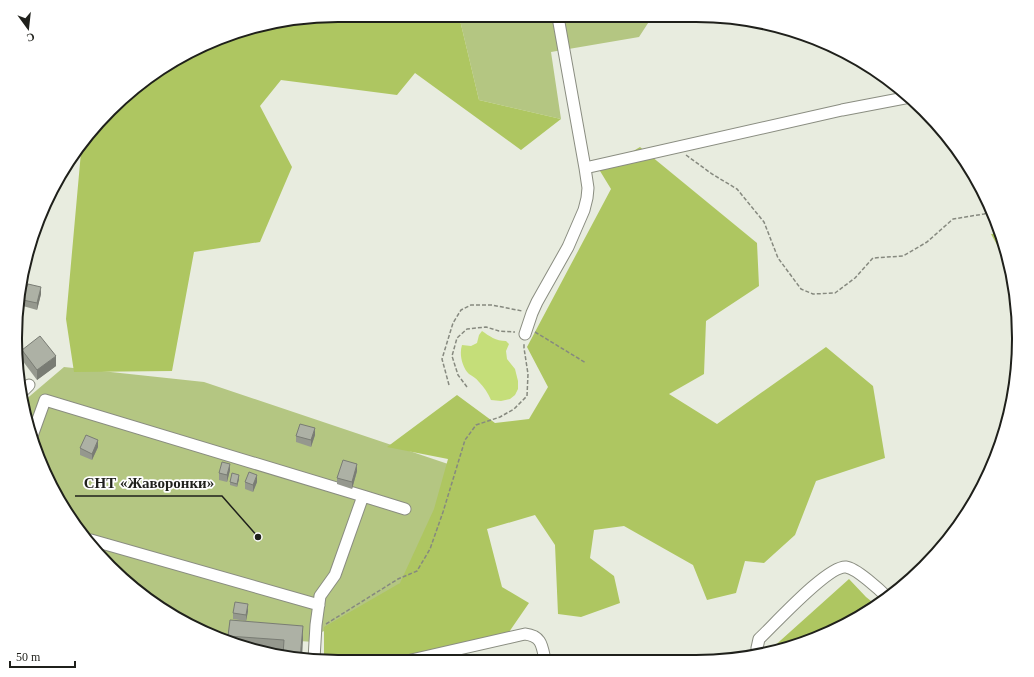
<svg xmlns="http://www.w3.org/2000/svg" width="1034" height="677" font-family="Georgia,serif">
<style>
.green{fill:#b4c682}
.forest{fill:#aec661}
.water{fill:#c5de79}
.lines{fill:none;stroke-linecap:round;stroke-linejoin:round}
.minor-casing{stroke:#8a8d81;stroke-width:13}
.path{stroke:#86897f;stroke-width:1.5;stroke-dasharray:4 2;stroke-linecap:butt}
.minor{stroke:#fff;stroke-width:11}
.wall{fill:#95988e}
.shaded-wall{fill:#797c74}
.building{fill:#adb1a5;stroke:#797c74}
.rim{fill:none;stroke:#1f201b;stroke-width:2}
.leader{fill:none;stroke:#1f201b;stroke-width:1.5}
.callout-dot{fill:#1f201b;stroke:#fff;stroke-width:1.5}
.callout-label{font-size:15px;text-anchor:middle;font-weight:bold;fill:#1f201b;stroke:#fff;stroke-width:3.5;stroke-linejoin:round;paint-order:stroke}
</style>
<rect width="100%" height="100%" fill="#e8ecdf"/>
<path class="green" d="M 459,16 L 652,17 L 639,37 L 551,52 L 561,119 L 479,100 Z
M 64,367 L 204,382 L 457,467 L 412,574 L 358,617 L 317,634 L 315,642 L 219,636 L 196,629 L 125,582 L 58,500 L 26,422 L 24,401 Z"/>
<path class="forest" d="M 339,15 L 459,16 L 479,100 L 561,119 L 521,150 L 415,73 L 397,95 L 281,80 L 260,106 L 292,167 L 260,242 L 194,252 L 172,371 L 74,372 L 66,319 L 82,141 L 159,70 L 235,32 Z
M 640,147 L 757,243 L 759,286 L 706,321 L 704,374 L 669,394 L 717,424 L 826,347 L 873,386 L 885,458 L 816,481 L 795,535 L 764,563 L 745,561 L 736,593 L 707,600 L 693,565 L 624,526 L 594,530 L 590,558 L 614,576 L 620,603 L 581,617 L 558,614 L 555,545 L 535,515 L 487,529 L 502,587 L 529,603 L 507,635 L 393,660 L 324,659 L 324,627 L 400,583 L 434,509 L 448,459 L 387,447 L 457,395 L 495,423 L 529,419 L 548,387 L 527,347 L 611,189 L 600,171 Z
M 1000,233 L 1008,255 L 1011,270 L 991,234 Z
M 849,579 L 866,597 L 876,605 L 838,629 L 779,651 L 771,652 L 771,649 Z"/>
<path class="water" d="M 482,331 C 489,336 496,341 506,341 L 509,344 L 506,351 L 507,359 L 515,369 L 518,381 L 518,389 L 515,395 L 510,399 L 501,401 L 491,400 C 488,393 484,387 479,382 C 476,378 472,376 469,374 C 462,367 459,354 462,345 L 471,346 L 477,343 L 479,335 Z"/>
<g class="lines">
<defs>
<path id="minor" d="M 585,168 L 842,110 L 910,97
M 525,334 L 532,313 L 537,302 L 568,247 L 584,210 L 587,198 L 588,188 L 585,168 L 558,17
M 23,391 L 29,385
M 32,436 L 45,400 L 363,496
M 91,540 L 319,605
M 757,655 L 757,648 L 759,639 C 774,625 828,565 846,567 C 856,568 880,590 888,598
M 314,659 L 316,625 L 320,596 L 335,575 L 363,496 L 405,509
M 411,660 L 525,634 C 542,636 542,646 545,660"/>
</defs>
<use href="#minor" class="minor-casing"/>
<path class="path" d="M 686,155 L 712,174 L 737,189 L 764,222 L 778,258 L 801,289 L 813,294 L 835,293 L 855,278 L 873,258 L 903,256 L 927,242 L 953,219 L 984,214 L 992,211
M 535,332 L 586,363
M 449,385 L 442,359 L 453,323 L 461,310 L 471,305 L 492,305 L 522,311
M 467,387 L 458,375 L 452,356 L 457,338 L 467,329 L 486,327 L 499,331 L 515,332
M 326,624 L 398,579 L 417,571 L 430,549 L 443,512 L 465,440 L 476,425 L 500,417 L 514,409 L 527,396 L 528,374 L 524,348 L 524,344"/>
<use href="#minor" class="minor"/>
</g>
<path class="wall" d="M 23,287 L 41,294 L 37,310 L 23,306 L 23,301 L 21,300 L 21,294 Z
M 22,350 L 56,366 L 37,380 L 22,360 Z
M 315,435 L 311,447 L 296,442 L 296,436 Z
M 98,447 L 92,460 L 80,455 L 80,448 Z
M 230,470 L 227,482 L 219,480 L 219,473 Z
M 357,471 L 352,489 L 337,484 L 337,478 Z
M 239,479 L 237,487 L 230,485 L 230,482 Z
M 245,482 L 257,482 L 253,492 L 245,489 Z
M 248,611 L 246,621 L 233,619 L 233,613 Z
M 228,636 L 303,639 L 283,653 L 274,653 L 228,639 Z"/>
<path class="shaded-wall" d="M 41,287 L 41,294 L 37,310 L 37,303 Z
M 56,356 L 56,366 L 37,380 L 37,370 Z
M 315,428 L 315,435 L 311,447 L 311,440 Z
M 98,440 L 98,447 L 92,460 L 92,454 Z
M 230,464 L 230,470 L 227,482 L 227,475 Z
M 357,464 L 357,471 L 352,489 L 352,482 Z
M 239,475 L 239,479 L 237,487 L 237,484 Z
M 257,475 L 257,482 L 253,492 L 253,485 Z
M 248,604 L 248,611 L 246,621 L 246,615 Z
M 303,626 L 303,639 L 302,659 L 300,659 Z"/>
<path class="building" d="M 28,284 L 41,287 L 37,303 L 23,300 L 24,294 L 21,293 L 23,287 L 26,288 Z
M 40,336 L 56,356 L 37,370 L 22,350 Z
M 300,424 L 315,428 L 311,440 L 296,436 Z
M 86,435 L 98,440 L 92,454 L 80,448 Z
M 343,460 L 357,464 L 352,482 L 337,478 Z
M 222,462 L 230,464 L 227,475 L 219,473 Z
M 249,472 L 257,475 L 253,485 L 245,482 Z
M 232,473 L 239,475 L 237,484 L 230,482 Z
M 235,602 L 248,604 L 246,615 L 233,613 Z
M 230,620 L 303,626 L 300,659 L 296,659 L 283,655 L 284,640 L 228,636 Z"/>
<path d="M0 0H1034V677H0ZM338 22H696A316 316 0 0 1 1012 338V339A316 316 0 0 1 696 655H338A316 316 0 0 1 22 339V338A316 316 0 0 1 338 22Z" fill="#fff" fill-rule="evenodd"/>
<path class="rim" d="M338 22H696A316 316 0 0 1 1012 338V339A316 316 0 0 1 696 655H338A316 316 0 0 1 22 339V338A316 316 0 0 1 338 22Z"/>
<path class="leader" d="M258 537L222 496H75"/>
<circle class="callout-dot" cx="258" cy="537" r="4"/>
<g class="callout-label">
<text x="149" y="488">СНТ «Жаворонки»</text>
</g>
<g transform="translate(28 28) rotate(165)" stroke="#ffffff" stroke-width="3" paint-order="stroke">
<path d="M0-3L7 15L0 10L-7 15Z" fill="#1f201b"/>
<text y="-6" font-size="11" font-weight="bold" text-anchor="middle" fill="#1f201b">С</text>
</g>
<path d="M10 661v6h65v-6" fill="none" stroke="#1f201b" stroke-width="2"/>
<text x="16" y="661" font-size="12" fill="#1f201b" stroke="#ffffff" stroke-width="3" paint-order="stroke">50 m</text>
</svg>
